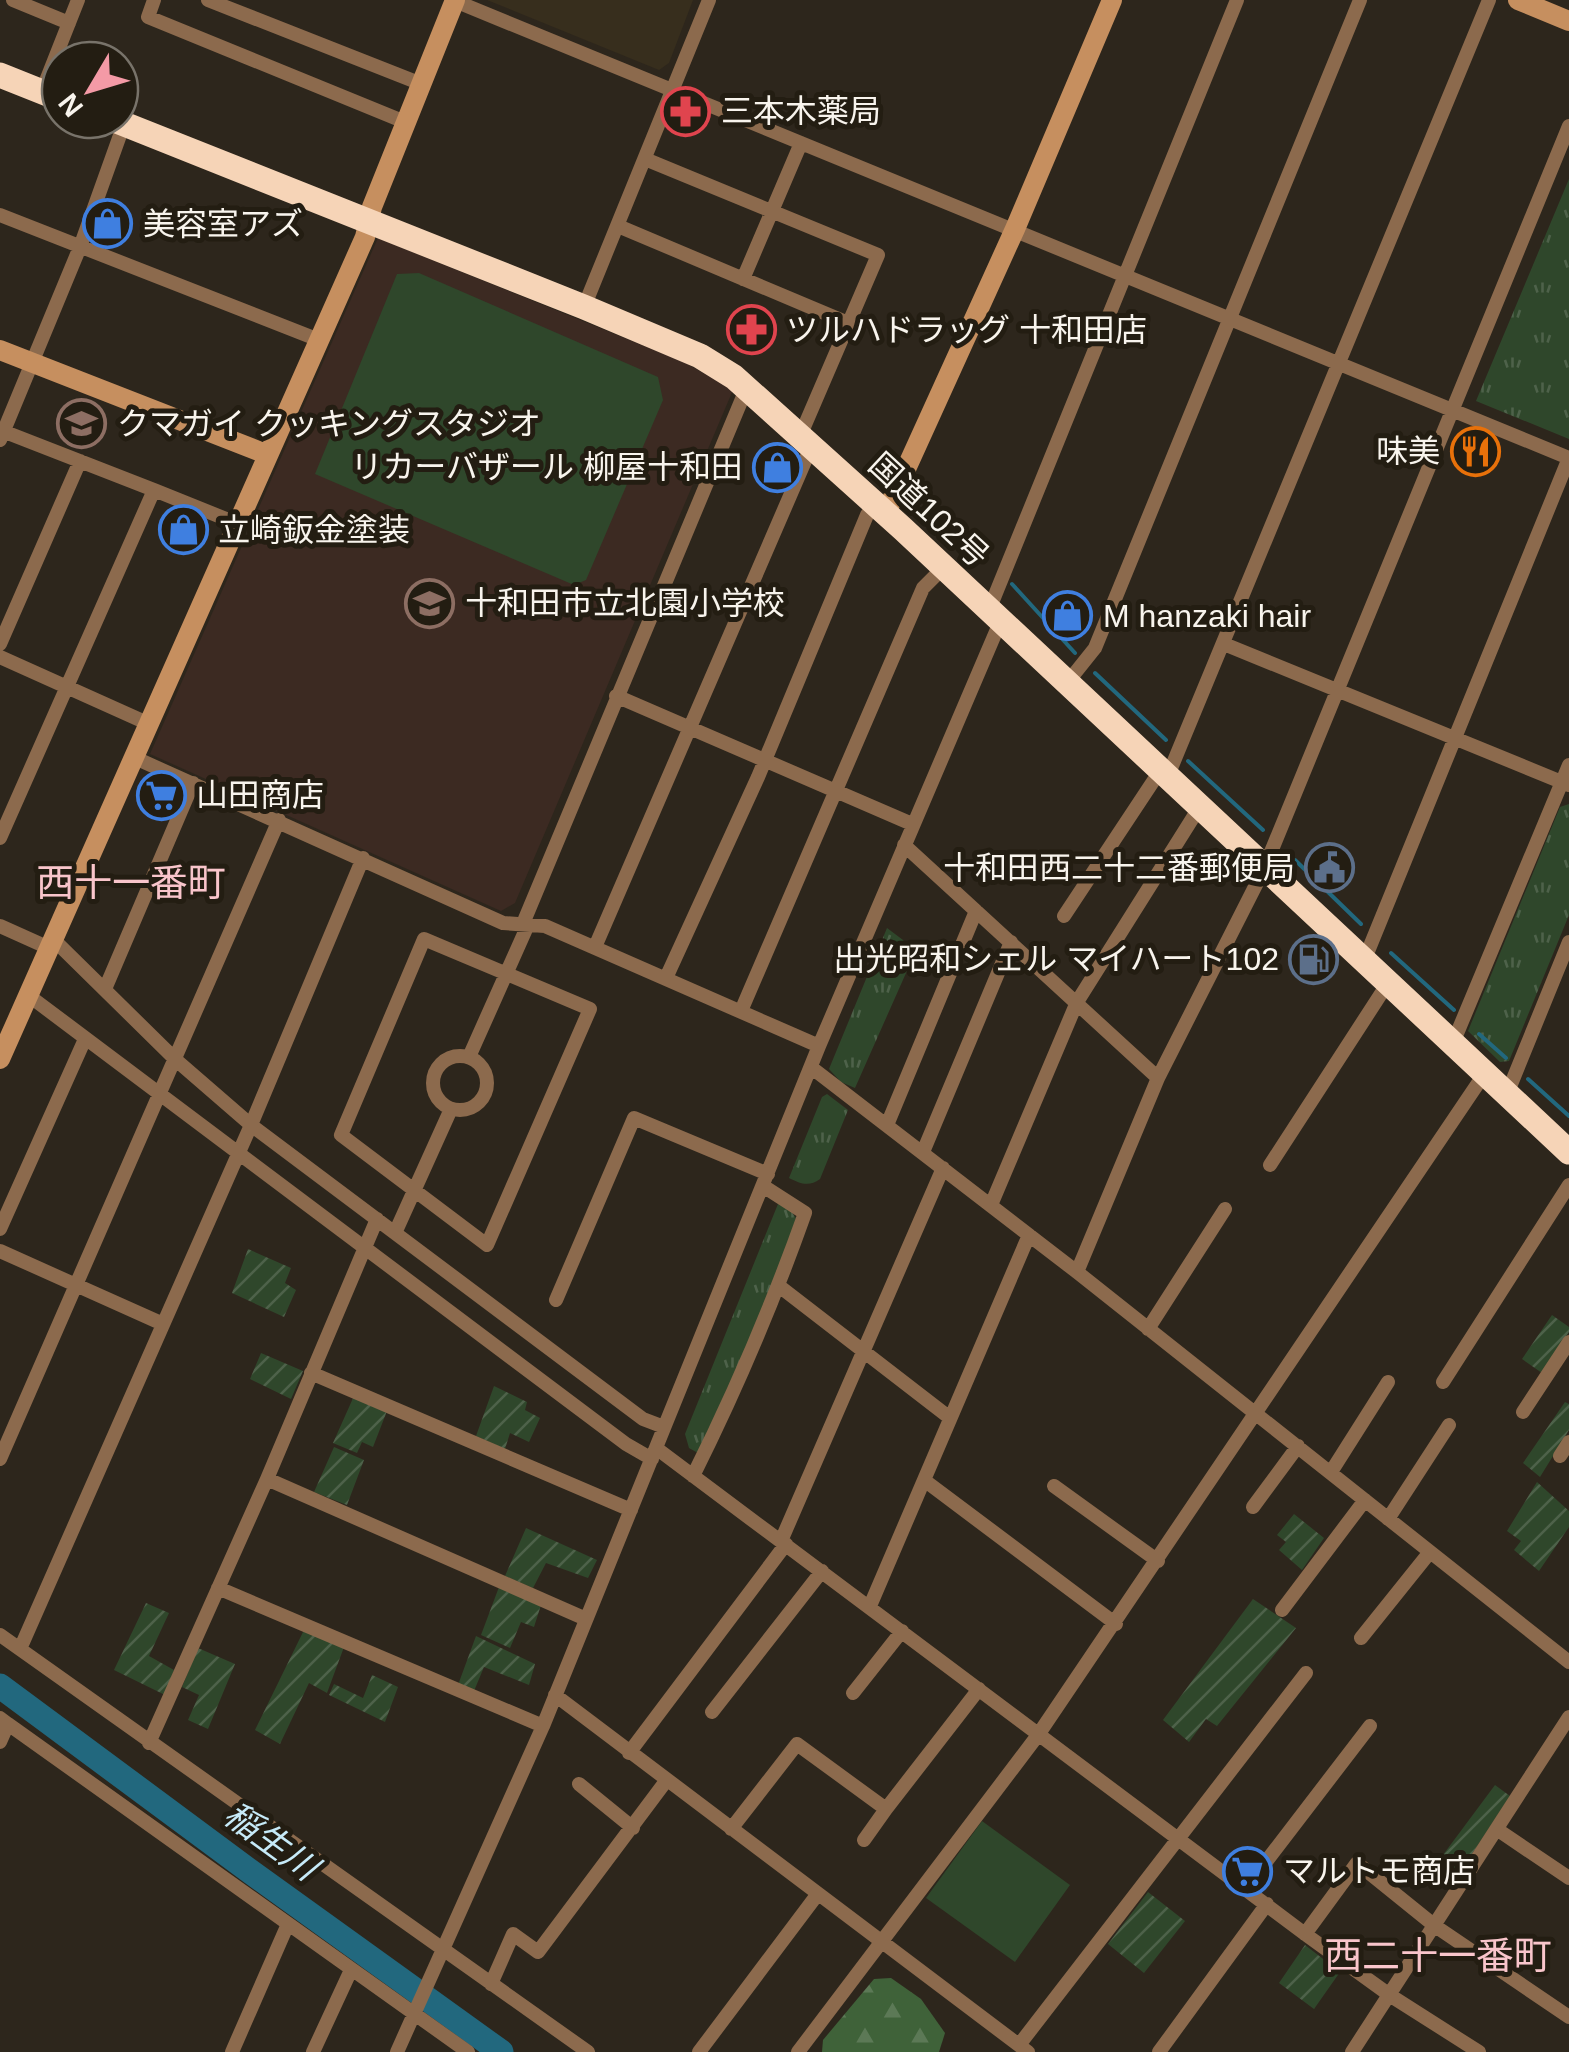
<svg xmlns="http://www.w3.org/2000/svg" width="1569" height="2052" font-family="Helvetica,'Noto Sans JP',sans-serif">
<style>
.built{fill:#372e1d}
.education{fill:#3c2a22}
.grass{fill:#2f472b}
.forest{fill:url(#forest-firs)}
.park{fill:url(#park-tufts)}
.garden{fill:url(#garden-furrows)}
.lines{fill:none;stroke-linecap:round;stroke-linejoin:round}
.stream{stroke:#22687e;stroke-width:4}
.river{stroke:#22687e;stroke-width:25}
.street{stroke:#8c6a4d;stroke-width:14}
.secondary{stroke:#c68f5f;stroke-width:20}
.highway{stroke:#f6d4b7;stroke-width:25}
.labels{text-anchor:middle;stroke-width:10;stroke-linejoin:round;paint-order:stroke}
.poi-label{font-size:32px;fill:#f8f4ed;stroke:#231d12;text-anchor:start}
.street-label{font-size:32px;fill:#f8f4ed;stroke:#231d12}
.water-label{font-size:35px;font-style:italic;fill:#c6eaf8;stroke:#231d12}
.quarter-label{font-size:38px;fill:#f9c5cb;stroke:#231d12}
</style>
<defs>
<pattern id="forest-firs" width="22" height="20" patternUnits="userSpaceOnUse" patternTransform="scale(2.5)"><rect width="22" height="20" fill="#3f6239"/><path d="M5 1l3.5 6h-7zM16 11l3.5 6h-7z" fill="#5c7956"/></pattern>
<pattern id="park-tufts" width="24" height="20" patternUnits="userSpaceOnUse" patternTransform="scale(2.5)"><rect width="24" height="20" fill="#2f472b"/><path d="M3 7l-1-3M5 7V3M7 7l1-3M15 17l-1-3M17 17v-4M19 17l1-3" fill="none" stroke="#4e624a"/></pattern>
<pattern id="garden-furrows" width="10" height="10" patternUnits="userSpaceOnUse" patternTransform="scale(2.5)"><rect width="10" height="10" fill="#2f472b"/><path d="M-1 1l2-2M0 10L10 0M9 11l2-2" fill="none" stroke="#4e624a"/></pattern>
</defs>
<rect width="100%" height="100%" fill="#2d261c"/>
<path class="built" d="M 487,0 L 693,0 L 669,63 L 659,70 Z"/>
<path class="education" d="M 378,238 L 684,362 L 733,390 L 515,903 L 501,911 L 150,754 Z"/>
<path class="grass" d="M 419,273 L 658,377 L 663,400 L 586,580 L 574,585 L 315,474 L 397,274 Z
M 982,1821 L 1070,1885 L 1015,1962 L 926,1898 Z"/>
<path class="forest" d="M 891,1978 L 921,1999 L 945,2033 L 939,2052 L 822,2052 L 823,2040 L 874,1979 Z"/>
<path class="park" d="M 1569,179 L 1569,439 L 1476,401 Z
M 1569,804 L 1569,915 L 1509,1061 L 1500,1062 L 1468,1031 L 1560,807 Z
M 887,928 L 903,940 L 914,955 L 855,1088 L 841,1082 L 829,1069 Z
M 827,1094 L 848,1110 L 820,1179 C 809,1187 801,1184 789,1178 L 822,1097 Z
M 778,1204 L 788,1207 L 796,1218 L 767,1309 L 698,1453 L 689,1448 L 685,1434 Z"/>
<path class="garden" d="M 248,1249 L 291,1268 L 285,1283 L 296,1290 L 284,1317 L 232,1293 Z
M 1552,1315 L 1569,1327 L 1569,1332 L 1542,1373 L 1522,1359 Z
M 261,1353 L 303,1371 L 291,1399 L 250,1379 Z
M 494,1386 L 527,1402 L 525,1410 L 540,1418 L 529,1442 L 510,1433 L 505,1449 L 476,1436 Z
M 354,1396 L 387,1411 L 373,1447 L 362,1442 L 357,1453 L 333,1443 Z
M 1565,1402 L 1569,1404 L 1569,1430 L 1540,1477 L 1523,1463 Z
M 334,1447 L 364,1460 L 347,1505 L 314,1492 Z
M 1537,1482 L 1569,1511 L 1569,1527 L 1539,1571 L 1514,1550 L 1521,1541 L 1507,1531 Z
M 1294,1514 L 1324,1538 L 1302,1570 L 1279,1550 L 1286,1542 L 1277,1535 Z
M 526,1528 L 597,1560 L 588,1578 L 546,1563 L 533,1588 L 505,1576 Z
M 499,1587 L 541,1605 L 534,1627 L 521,1622 L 510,1648 L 481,1635 Z
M 1253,1599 L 1296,1628 L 1217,1726 L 1206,1719 L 1189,1742 L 1163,1720 Z
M 146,1603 L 169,1613 L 149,1656 L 174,1670 L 165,1695 L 114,1670 Z
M 304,1630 L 344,1647 L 327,1693 L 309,1683 L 280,1744 L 255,1730 Z
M 476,1636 L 535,1664 L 529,1685 L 484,1667 L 474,1691 L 458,1685 Z
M 198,1648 L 235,1664 L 208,1729 L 188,1720 L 199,1695 L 182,1687 Z
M 372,1675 L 398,1687 L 385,1722 L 329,1695 L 334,1684 L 363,1698 Z
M 1495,1785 L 1510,1796 L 1455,1880 L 1434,1867 Z
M 1148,1892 L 1185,1921 L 1144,1973 L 1108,1944 Z
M 1305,1945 L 1340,1972 L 1314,2009 L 1279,1983 Z"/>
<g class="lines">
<path class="stream" d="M 1012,584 L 1075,653
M 1095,673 L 1166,740
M 1188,761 L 1263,830
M 1295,860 L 1361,924
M 1391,953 L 1454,1010
M 1479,1034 L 1506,1058
M 1528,1079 L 1569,1116"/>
<path class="river" d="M 0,1686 L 251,1872 L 501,2052"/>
<path class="street" d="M 13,0 L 69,23
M 154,0 L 148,17 L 405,122
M 208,0 L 419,83
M 455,1 L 1569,458 L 1364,961
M 42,91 L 78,0
M 645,159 L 878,255 L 801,434
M 0,215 L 319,340
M 618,226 L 848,323
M 743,279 L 801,143
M 584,307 L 709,0
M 0,430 L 154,490
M 0,440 L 80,247 L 124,124
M 989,610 L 1237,0
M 0,644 L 80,461
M 1224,644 L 1569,785
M 0,657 L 147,723
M 1067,683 L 1095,648 L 1360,0
M 616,696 L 912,824
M 133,757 L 503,923 L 545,926 L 819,1046
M 1167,778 L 1489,0
M 0,838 L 154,490 L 236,523
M 904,845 L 1158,1078
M 1064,916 L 1160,771
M 0,926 L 49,948
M 522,926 L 747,387
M 52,938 L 176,1060 L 251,1125 L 643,1419 L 664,1427
M 424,939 L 590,1009 L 487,1245 L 341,1135 Z
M 595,947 L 812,445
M 666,978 L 758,777 L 867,515 L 875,503
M 105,989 L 193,783
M 28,995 L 626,1444 L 652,1459
M 741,1011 L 923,588 L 944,567
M 1453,1043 L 1569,765
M433 1083a27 27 0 1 1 54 0a27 27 0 1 1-54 0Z
M 469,1057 L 527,927
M 812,1068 L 1077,1272 L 1569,1662
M 1507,1094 L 1569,942
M 887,1125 L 976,911
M 923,1152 L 1011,942
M 1270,1165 L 1388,983
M 991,1205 L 1077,1002 L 1199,808
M 0,1229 L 85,1039
M 395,1233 L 451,1109
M 0,1251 L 163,1324
M 1077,1272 L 1158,1078 L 1264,869 L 1569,126
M 779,1286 L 950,1418
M 556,1300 L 634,1118 L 768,1174
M 1148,1329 L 1225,1209
M 311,1373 L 631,1510
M 1443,1382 L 1569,1185
M 1523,1412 L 1569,1342
M 656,1448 L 1305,1934 L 1391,1996 L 1479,2052
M 1560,1456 L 1569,1442
M 0,1459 L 279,820
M 1331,1472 L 1388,1382
M 693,1476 C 736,1390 773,1303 805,1213 L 763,1186
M 267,1479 L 586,1619
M 924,1480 L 1116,1624
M 1054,1486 L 1158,1561
M 1253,1507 L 1298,1446
M 1388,1519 L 1449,1425
M 781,1541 L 943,1168
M 218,1588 L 543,1726
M 870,1606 L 1029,1235
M 1282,1610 L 1365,1500
M 0,1635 L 588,2052
M 1361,1638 L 1430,1552
M 20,1649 L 251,1125 L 363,858
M 853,1693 L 902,1631
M 555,1695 L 1028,2052
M 712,1712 L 822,1571
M 0,1718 L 8,1724 L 0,1742
M 8,1724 L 468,2052
M 149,1743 L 267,1479 L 377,1219
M 629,1753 L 786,1544
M 579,1784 L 633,1828
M 731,1829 L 797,1744 L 886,1809 L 979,1689
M 1498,1830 L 1569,1878
M 864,1840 L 886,1809
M 1245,1889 L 1370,1726
M 1305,1934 L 1357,1863 L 1435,1926 L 1569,2017
M 491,1984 L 513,1934 L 538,1952 L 666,1781
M 1019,2045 L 1306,1673
M 232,2052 L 288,1924
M 313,2052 L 351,1970
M 397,2052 L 543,1726 L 819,1046 L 1001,620
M 699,2052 L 817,1895
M 798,2052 L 1038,1735 L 1485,1073
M 1159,2052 L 1267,1904
M 1352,2052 L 1569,1717"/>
<path class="secondary" d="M 1518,0 L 1569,21
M 0,350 L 266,454
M 886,513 L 1015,229 L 1112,0
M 0,1059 L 365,237 L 372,207 L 455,0"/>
<path class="highway" d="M 0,75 L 60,99
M 114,120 L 584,307 L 700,356 L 734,377 L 903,529 L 1569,1152"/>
</g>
<defs>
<symbol id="pharmacy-ring" viewBox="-11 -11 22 22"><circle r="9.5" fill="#231d12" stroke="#e0444e" stroke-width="1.5"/><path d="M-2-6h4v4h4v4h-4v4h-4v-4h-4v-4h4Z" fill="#e0444e"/></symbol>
<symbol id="shop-ring" viewBox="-11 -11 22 22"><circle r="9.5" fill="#231d12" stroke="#3f7fe0" stroke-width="1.5"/><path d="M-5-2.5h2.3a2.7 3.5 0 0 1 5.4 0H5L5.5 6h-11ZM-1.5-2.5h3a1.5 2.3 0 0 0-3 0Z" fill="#3f7fe0"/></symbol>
<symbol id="school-ring" viewBox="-11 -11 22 22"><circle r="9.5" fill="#231d12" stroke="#8d6e63" stroke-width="1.5"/><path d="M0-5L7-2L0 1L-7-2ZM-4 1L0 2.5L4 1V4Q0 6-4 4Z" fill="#8d6e63"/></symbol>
<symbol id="restaurant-ring" viewBox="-11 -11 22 22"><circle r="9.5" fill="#231d12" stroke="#e8710a" stroke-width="1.5"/><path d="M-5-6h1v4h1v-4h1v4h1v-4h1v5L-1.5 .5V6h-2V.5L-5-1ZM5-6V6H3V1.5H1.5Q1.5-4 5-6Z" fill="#e8710a"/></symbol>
<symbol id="supermarket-ring" viewBox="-11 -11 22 22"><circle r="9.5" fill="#231d12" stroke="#3f7fe0" stroke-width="1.5"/><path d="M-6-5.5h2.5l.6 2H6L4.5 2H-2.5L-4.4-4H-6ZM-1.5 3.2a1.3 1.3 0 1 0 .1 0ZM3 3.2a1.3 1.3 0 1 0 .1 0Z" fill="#3f7fe0"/></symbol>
<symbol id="civic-ring" viewBox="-11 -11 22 22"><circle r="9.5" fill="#231d12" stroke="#5c6f8a" stroke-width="1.5"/><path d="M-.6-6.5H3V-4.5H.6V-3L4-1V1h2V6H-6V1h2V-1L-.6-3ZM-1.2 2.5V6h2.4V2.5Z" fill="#5c6f8a"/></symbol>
<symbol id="fuel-ring" viewBox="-11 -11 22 22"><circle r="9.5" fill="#231d12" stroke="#5c6f8a" stroke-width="1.5"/><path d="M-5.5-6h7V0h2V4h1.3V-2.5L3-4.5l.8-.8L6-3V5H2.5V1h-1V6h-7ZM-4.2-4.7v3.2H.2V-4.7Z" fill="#5c6f8a"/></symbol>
</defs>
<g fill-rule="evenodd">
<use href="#pharmacy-ring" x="658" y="84" width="55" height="55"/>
<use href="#shop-ring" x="80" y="196" width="55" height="55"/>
<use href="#pharmacy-ring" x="724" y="302" width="55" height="55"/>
<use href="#school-ring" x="54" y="396" width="55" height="55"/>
<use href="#restaurant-ring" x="1448" y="424" width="55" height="55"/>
<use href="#shop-ring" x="750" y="440" width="55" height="55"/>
<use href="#shop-ring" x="156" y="502" width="55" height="55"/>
<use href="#school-ring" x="402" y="576" width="55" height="55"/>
<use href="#shop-ring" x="1040" y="588" width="55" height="55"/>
<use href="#supermarket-ring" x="134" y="768" width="55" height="55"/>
<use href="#civic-ring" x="1302" y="840" width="55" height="55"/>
<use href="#fuel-ring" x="1286" y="932" width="55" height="55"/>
<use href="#supermarket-ring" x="1220" y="1844" width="55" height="55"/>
</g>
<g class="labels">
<g class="poi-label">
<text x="721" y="122">三本木薬局</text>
<text x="143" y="235">美容室アズ</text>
<text x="786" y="341">ツルハドラッグ 十和田店</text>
<text x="117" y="435">クマガイ クッキングスタジオ</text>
<text x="1440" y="462" text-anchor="end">味美</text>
<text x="743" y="478" text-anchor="end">リカーバザール 柳屋十和田</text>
<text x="218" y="541">立崎鈑金塗装</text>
<text x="465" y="614">十和田市立北園小学校</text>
<text x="1103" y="627">M hanzaki hair</text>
<text x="196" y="806">山田商店</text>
<text x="1295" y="879" text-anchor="end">十和田西二十二番郵便局</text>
<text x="1279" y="970" text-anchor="end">出光昭和シェル マイハート102</text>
<text x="1283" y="1882">マルトモ商店</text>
</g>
<g class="street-label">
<text transform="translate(929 510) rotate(43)" y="11">国道102号</text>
</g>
<g class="water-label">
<text transform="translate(271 1841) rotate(36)" y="12">稲生川</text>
</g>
<g class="quarter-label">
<text x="131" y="896">西十一番町</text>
<text x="1438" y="1969">西二十一番町</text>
</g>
</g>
<g transform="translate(90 90) rotate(232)"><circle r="48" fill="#231d12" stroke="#78736a" stroke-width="2.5"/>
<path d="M0-8L18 38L0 25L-18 38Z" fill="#f49aa6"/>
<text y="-15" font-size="28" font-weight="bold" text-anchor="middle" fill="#f8f4ed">N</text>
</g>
</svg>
